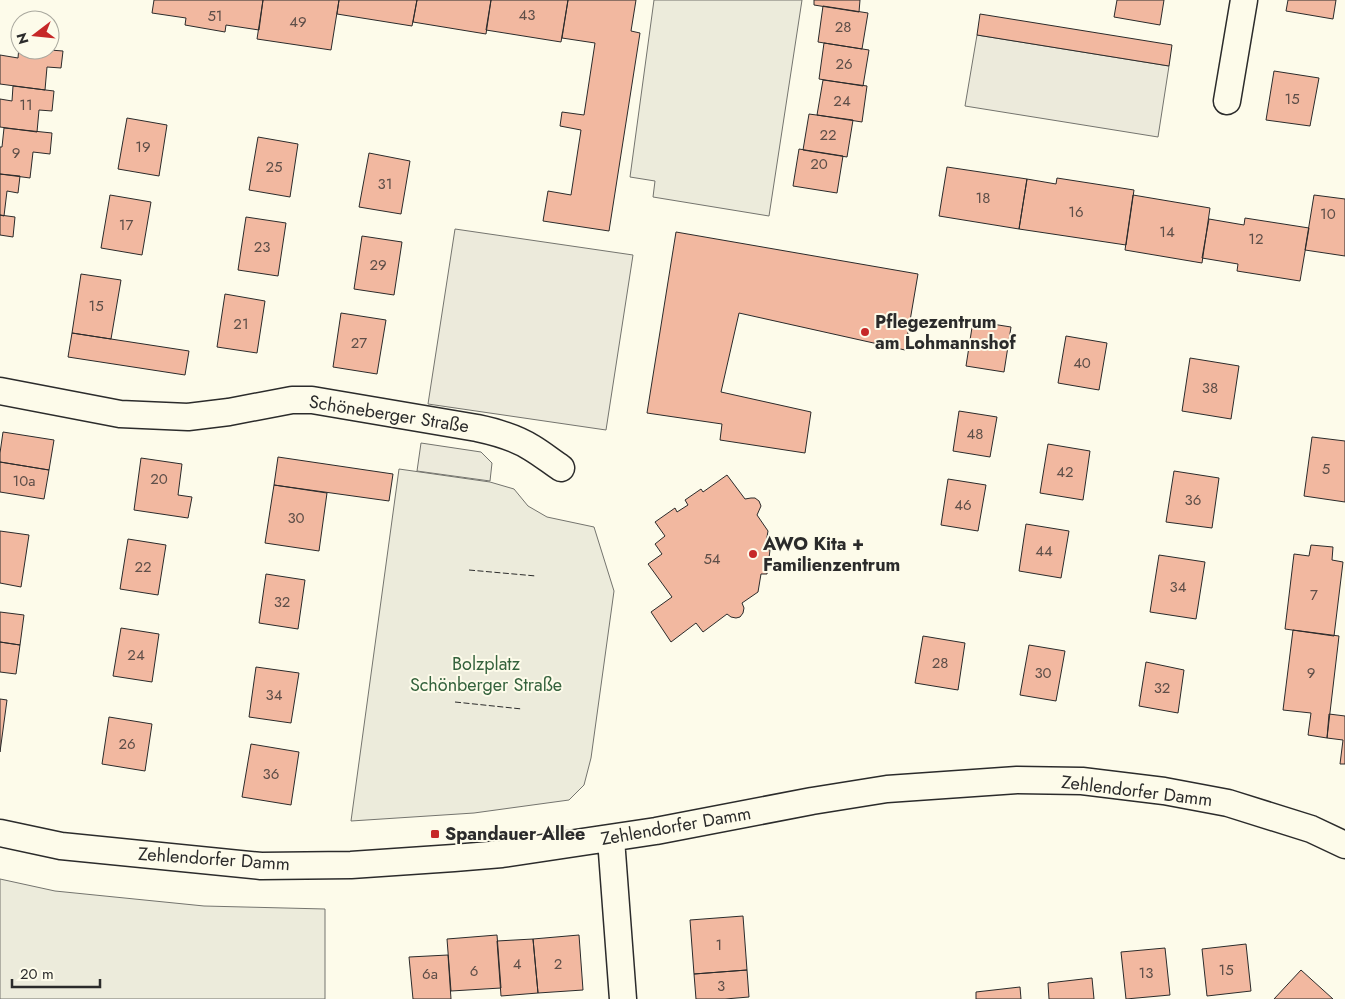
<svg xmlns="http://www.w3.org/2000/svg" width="1345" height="999" font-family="Jost,sans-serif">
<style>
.green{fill:#ecebdb;stroke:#74746e}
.parking{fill:#eceadb;stroke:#74746e}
.building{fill:#f2b8a0;stroke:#2b2b2b}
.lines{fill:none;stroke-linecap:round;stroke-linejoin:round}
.minor-casing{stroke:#2b2b2b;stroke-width:29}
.minor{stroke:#fdfbea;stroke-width:26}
.fence{stroke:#2b2b2b;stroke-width:1;stroke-dasharray:6 2.5;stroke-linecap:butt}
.poi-dot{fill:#c62828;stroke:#fdfbea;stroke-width:2}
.labels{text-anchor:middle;stroke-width:4;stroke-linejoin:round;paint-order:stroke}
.number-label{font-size:15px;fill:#5d4e48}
.poi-label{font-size:18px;font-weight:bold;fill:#2b2b2b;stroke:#fdfbea;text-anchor:start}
.street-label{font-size:18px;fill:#2b2b2b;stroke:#fdfbea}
.park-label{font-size:18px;fill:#34623c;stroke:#fdfbea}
</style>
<rect width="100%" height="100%" fill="#fdfbea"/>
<path class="green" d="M 654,0 L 802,0 L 769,216 L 653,197 L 655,181 L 630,177 Z
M 399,469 L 490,482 L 514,489 L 528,506 L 547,517 L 594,527 L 614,591 L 591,758 L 584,785 L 569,800 L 474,813 L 351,821 Z
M 0,879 L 55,891 L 204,906 L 325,909 L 325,999 L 0,999 Z"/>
<path class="parking" d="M 977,35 L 1169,66 L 1158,137 L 965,106 Z
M 455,229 L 633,255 L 606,430 L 428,404 Z
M 421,443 L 481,452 L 492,463 L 490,481 L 417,471 Z"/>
<path class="building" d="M 154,0 L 263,0 L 259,30 L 226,25 L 225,32 L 185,25 L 186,18 L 152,13 Z
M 263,0 L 339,0 L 331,50 L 257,39 Z
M 339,0 L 417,0 L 412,26 L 337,14 Z
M 417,0 L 491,0 L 486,34 L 413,22 Z
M 491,0 L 568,0 L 561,42 L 486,30 Z
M 568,0 L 636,0 L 631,31 L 640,33 L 609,231 L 543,221 L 548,191 L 571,195 L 581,130 L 560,126 L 562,112 L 584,115 L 595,43 L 562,38 Z
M 814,0 L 860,0 L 859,12 L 814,5 Z
M 1117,0 L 1164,0 L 1160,25 L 1114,17 Z
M 1288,0 L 1336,0 L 1333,19 L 1286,11 Z
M 823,6 L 868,13 L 862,49 L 818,42 Z
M 980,14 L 1172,45 L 1169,66 L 977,35 Z
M 824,43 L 869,50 L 863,86 L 819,79 Z
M 19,46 L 20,50 L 50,50 L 63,51 L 61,68 L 47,67 L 45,90 L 0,84 L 0,55 L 18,58 Z
M 1274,71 L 1319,78 L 1310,126 L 1266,120 Z
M 823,80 L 867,86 L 862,122 L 817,115 Z
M 13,86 L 54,91 L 52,111 L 39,110 L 37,132 L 0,127 L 0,99 L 12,101 Z
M 809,114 L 853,120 L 847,157 L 803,150 Z
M 127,118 L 167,125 L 159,176 L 118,169 Z
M 4,128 L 52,133 L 50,154 L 33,152 L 30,178 L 0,174 L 0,147 L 2,147 Z
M 258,137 L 298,144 L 290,197 L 249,190 Z
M 799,149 L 843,156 L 837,193 L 793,186 Z
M 369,153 L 410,161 L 401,214 L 359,207 Z
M 947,167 L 1027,179 L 1019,229 L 939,216 Z
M 0,174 L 20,176 L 18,193 L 7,191 L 4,216 L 0,215 Z
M 1057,178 L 1134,190 L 1126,245 L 1019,229 L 1027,179 L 1056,184 Z
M 110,195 L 151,202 L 142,255 L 101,248 Z
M 1133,195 L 1210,208 L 1202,263 L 1125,250 Z
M 1314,195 L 1345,199 L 1345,256 L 1305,250 Z
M 0,215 L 15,217 L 13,237 L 0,235 Z
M 246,217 L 286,223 L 278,276 L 238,270 Z
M 1245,218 L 1309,228 L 1300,281 L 1237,271 L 1238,264 L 1202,258 L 1209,219 L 1244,225 Z
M 676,232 L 918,274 L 905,350 L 739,313 L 721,392 L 811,412 L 805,453 L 720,440 L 722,424 L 647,413 Z
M 362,236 L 402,242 L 394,295 L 354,289 Z
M 81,274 L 121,280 L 111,339 L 72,333 Z
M 225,294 L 265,301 L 257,353 L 217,347 Z
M 341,313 L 386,320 L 377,374 L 333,367 Z
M 973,321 L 1011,327 L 1004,372 L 966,366 Z
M 72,333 L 189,351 L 185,375 L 68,357 Z
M 1066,336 L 1107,343 L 1099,390 L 1058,383 Z
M 1190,358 L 1239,366 L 1231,419 L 1182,411 Z
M 959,411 L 997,417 L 990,457 L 953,451 Z
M 3,432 L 54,440 L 49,470 L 0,462 L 0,453 Z
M 1312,437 L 1345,441 L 1345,502 L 1304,496 Z
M 1048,444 L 1090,451 L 1083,500 L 1040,493 Z
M 278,457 L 393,474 L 389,501 L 274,485 Z
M 141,458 L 182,464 L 178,495 L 192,497 L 188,518 L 134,510 Z
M 0,462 L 49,470 L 44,499 L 0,492 Z
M 1174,471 L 1219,478 L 1212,528 L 1166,522 Z
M 727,475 L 745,499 L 751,498 L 755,498 L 759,501 L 761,506 L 757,515 L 768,531 L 765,549 L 770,550 L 767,574 L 761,574 L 758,592 L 742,603 L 744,608 L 743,613 L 740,617 L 736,618 L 731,617 L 727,614 L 703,632 L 696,623 L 671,642 L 651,612 L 672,597 L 648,564 L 662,554 L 655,544 L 665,536 L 655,522 L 675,508 L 677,512 L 688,505 L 685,500 L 701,489 L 703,492 Z
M 948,479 L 986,485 L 978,531 L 941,525 Z
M 274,485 L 327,493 L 319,551 L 265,543 Z
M 1026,524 L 1069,531 L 1061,578 L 1019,571 Z
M 0,531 L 29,535 L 21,587 L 0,583 Z
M 128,539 L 166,545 L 158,595 L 120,589 Z
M 1311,545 L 1333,547 L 1332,560 L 1343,562 L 1334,636 L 1285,629 L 1294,554 L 1309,556 Z
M 1159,555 L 1205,562 L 1196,619 L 1150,612 Z
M 266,574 L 305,580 L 298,629 L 259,623 Z
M 0,612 L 24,615 L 20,645 L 0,642 Z
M 121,628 L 159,634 L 152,682 L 113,676 Z
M 1293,630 L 1339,636 L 1327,738 L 1308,735 L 1311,713 L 1283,710 Z
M 923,636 L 965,643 L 958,690 L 915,683 Z
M 0,642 L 20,645 L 16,674 L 0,672 Z
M 1029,645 L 1065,651 L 1056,701 L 1020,695 Z
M 1146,662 L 1184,670 L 1178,713 L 1139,706 Z
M 256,667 L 299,673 L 291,723 L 249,717 Z
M 0,699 L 7,700 L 0,752 Z
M 1329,714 L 1345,716 L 1345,764 L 1340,764 L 1343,740 L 1327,738 Z
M 109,717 L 152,724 L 145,771 L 102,764 Z
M 251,744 L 299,752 L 291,805 L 242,797 Z
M 743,916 L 747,970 L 694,974 L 690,920 Z
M 497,935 L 501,988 L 451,991 L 447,939 Z
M 579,935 L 583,990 L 538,993 L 533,939 Z
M 533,939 L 538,993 L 501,996 L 497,941 Z
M 1246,944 L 1251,991 L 1207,996 L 1202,949 Z
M 1165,948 L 1170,995 L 1126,999 L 1121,952 Z
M 448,955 L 451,999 L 413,999 L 409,957 Z
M 747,970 L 749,997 L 725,999 L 696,999 L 694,974 Z
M 1301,970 L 1333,999 L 1274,999 Z
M 1092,978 L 1094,999 L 1049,999 L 1048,983 Z
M 1020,987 L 1021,999 L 976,999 L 976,992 Z"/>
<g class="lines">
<defs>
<path id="minor" d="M 1227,101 L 1244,0
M 0,391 L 120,414 L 188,417 L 229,412 L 292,400 L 312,400 L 477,428 C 496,432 515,437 532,448 C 542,454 552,462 561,468
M 0,833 L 61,846 L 261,866 L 351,865 L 454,858 L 502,854 L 656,831 L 812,801 L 887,789 L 1017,780 L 1082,781 L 1164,791 L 1228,803 L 1311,829 L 1345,845
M 611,839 L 623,999"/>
</defs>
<use href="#minor" class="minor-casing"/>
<use href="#minor" class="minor"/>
<path class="fence" d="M 469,570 L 536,576
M 455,702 L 522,709"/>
</g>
<g class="poi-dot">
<circle cx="865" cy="332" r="5"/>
<circle cx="753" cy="554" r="5"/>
<rect x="430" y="829" width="10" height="10" rx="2.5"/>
</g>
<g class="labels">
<g class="number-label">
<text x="527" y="20">43</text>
<text x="215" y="21">51</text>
<text x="298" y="27">49</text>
<text x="843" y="32">28</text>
<text x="844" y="69">26</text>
<text x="1292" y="104">15</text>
<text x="842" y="106">24</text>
<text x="26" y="110">11</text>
<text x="828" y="140">22</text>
<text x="143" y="152">19</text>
<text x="16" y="158">9</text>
<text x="819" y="169">20</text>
<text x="274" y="172">25</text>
<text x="385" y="189">31</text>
<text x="983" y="203">18</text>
<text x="1076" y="217">16</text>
<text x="1328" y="219">10</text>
<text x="126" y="230">17</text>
<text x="1167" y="237">14</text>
<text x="1256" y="244">12</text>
<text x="262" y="252">23</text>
<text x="378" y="270">29</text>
<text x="96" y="311">15</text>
<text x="241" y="329">21</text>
<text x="359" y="348">27</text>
<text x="1082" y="368">40</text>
<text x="1210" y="393">38</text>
<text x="975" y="439">48</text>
<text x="1326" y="474">5</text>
<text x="1065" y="477">42</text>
<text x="159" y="484">20</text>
<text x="24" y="486">10a</text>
<text x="1193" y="505">36</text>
<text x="963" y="510">46</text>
<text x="296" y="523">30</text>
<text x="1044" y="556">44</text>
<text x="712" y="564">54</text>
<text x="143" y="572">22</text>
<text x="1178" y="592">34</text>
<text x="1314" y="600">7</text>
<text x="282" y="607">32</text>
<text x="136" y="660">24</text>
<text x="940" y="668">28</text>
<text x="1043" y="678">30</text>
<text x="1311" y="678">9</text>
<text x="1162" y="693">32</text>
<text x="274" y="700">34</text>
<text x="127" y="749">26</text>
<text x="271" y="779">36</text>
<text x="719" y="950">1</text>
<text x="517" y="969">4</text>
<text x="558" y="969">2</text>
<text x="1226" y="975">15</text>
<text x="474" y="976">6</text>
<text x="1146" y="978">13</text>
<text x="430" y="979">6a</text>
<text x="721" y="991">3</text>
</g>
<g class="poi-label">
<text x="875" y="328">Pflegezentrum<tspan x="875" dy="21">am Lohmannshof</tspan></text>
<text x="763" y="550">AWO Kita +<tspan x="763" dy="21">Familienzentrum</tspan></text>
<text x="445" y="840">Spandauer Allee</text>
</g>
<g class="street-label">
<text transform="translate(389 414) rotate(9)" y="6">Schöneberger Straße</text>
<text transform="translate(1137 791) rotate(7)" y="6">Zehlendorfer Damm</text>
<text transform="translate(676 826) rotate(-10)" y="6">Zehlendorfer Damm</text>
<text transform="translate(214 859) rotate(4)" y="6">Zehlendorfer Damm</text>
</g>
<g class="park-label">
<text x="486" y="670">Bolzplatz<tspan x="486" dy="21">Schönberger Straße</tspan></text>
</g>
</g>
<g transform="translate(35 35) rotate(254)"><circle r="24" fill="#fdfbea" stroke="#a9a89e"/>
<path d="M0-4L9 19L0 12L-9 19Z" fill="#c62828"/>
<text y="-8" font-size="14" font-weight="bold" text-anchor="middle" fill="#2b2b2b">N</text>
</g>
<path d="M12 979v8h88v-8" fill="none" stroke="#2b2b2b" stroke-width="2.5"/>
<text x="20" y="979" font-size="15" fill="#2b2b2b" stroke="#fdfbea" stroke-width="4" paint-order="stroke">20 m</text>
</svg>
